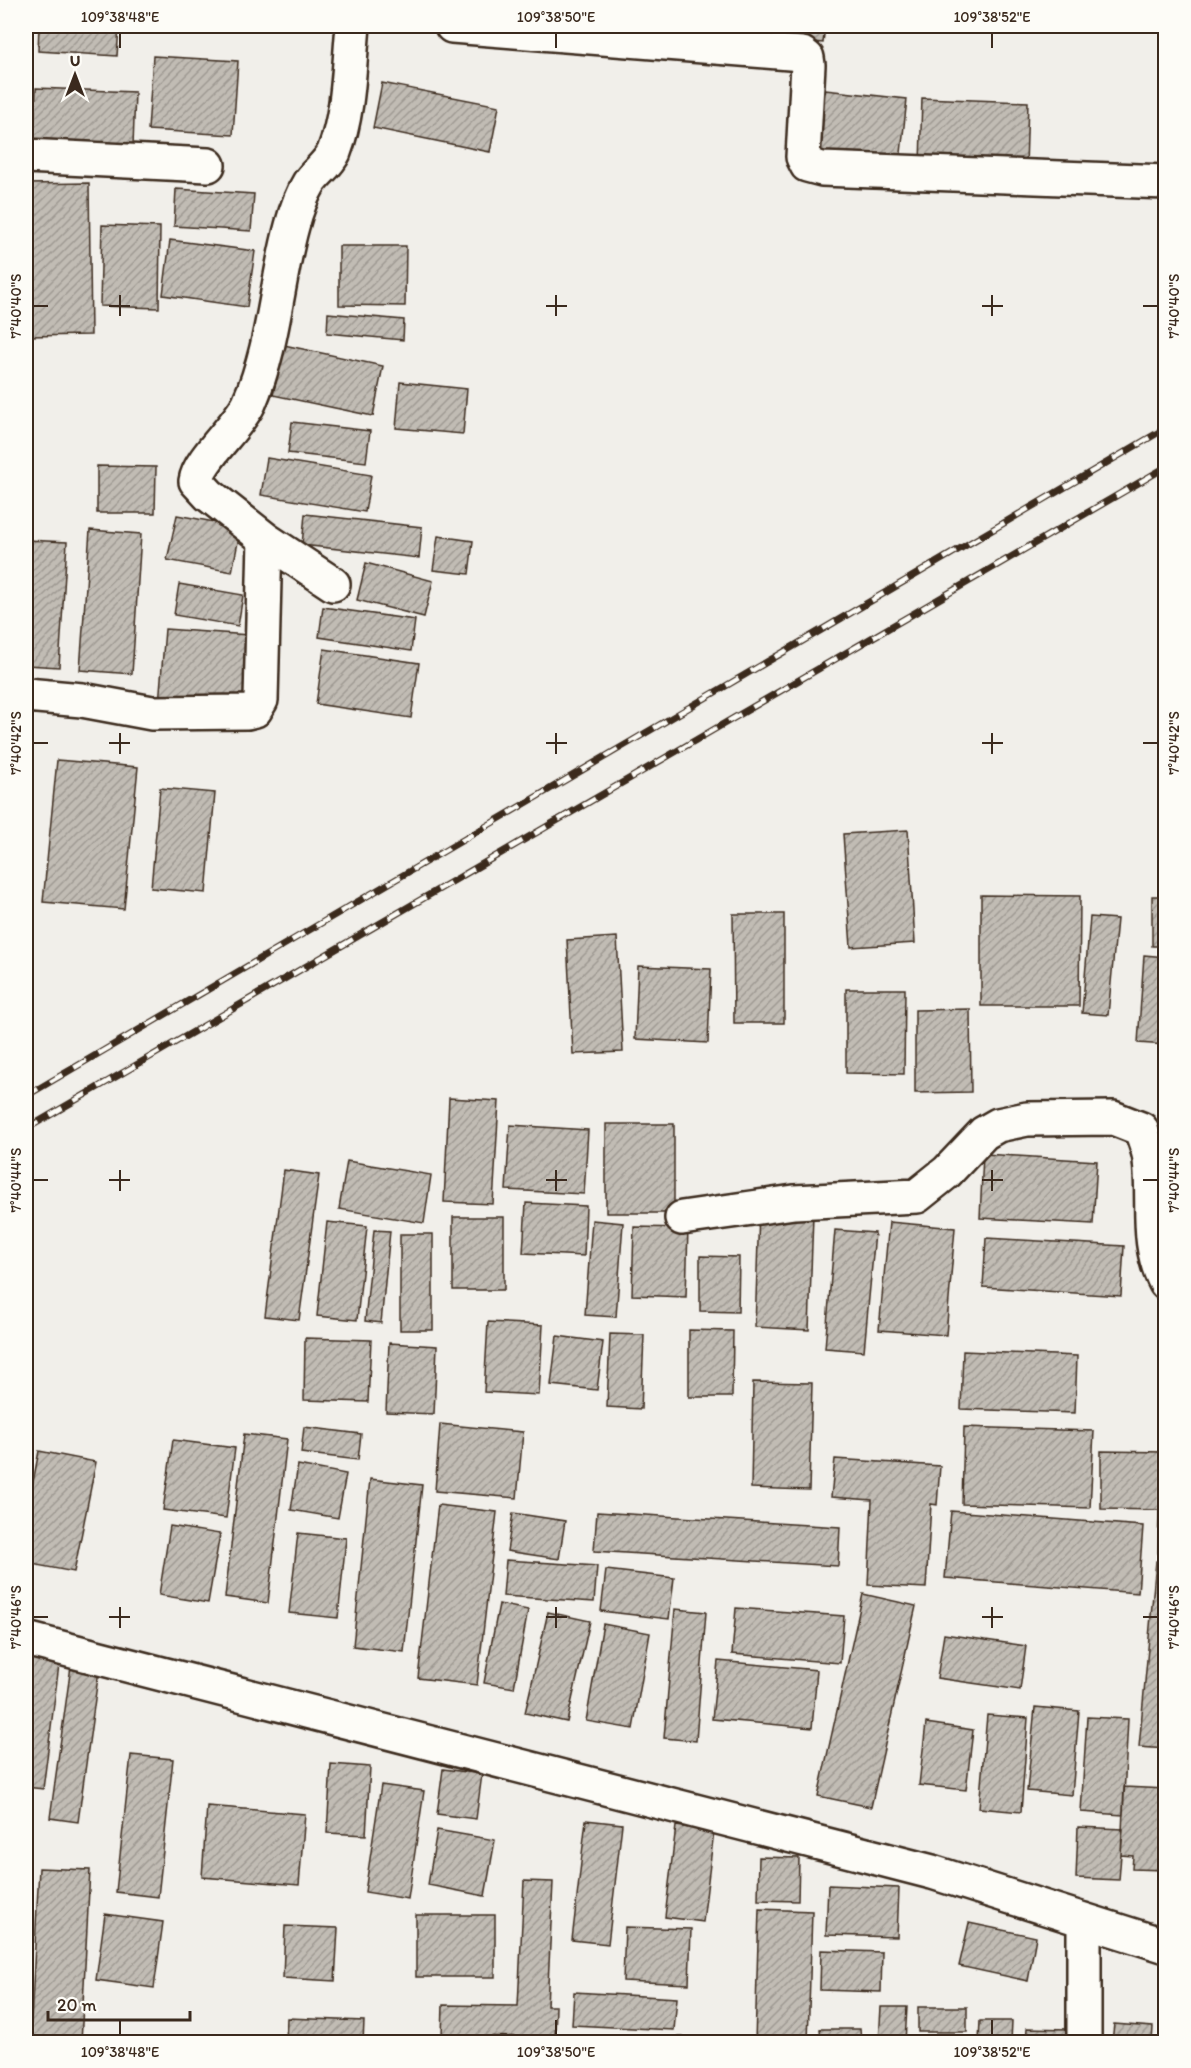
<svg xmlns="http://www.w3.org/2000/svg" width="1191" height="2068" font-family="Itim,sans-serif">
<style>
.building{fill:url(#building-hatch);stroke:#3b2a1e;stroke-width:1.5}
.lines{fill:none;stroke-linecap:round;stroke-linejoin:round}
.street-casing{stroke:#3b2a1e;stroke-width:38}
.street{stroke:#fdfcf7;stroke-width:33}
.rail-casing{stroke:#3b2a1e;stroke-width:7}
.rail{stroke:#fdfcf7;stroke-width:4.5;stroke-dasharray:14;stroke-linecap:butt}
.ticks{fill:none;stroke:#3b2a1e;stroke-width:2}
.neatline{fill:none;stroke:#3b2a1e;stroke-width:2}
.ticks-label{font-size:15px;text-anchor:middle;fill:#3b2a1e}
</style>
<defs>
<pattern id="building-hatch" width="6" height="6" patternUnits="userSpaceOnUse" patternTransform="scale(1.5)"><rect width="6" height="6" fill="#c1bcb4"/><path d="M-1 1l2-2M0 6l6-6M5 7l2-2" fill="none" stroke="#9e9992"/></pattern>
</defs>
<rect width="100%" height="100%" fill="#f1efea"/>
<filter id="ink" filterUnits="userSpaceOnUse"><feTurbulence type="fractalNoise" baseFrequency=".0167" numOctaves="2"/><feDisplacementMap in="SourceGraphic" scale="12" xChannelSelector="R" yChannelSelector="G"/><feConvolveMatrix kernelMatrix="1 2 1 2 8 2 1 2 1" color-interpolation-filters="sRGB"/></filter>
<g filter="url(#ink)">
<path class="building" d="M 39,26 L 119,26 L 117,56 L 38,51 Z
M 654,26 L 825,26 L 823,43 Z
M 153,56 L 238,61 L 233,135 L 148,130 Z
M 382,83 L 499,106 L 490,152 L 373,128 Z
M 36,88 L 135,92 L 133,146 L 34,141 Z
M 825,90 L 907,99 L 900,162 L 818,153 Z
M 922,98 L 1028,102 L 1026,167 L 920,163 Z
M 89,183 L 91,335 L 26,336 L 26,184 Z
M 176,189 L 254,194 L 251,231 L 174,226 Z
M 102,225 L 160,227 L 159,308 L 100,306 Z
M 170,240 L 255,251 L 247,307 L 163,295 Z
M 339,246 L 406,246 L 405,306 L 339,305 Z
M 328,313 L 404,320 L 403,340 L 327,333 Z
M 284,345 L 383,366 L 373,416 L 273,395 Z
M 400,382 L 467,389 L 463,434 L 396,428 Z
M 292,422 L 370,431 L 366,462 L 288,453 Z
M 267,458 L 371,475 L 365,512 L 261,495 Z
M 97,466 L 156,467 L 155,513 L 97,513 Z
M 305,514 L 422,527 L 419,558 L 302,545 Z
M 177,515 L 241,527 L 232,572 L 167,560 Z
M 90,530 L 141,534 L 132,674 L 80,670 Z
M 438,536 L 473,541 L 469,574 L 433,570 Z
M 26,540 L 67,542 L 59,667 L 26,665 Z
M 366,563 L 433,581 L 424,617 L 357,600 Z
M 179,584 L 243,595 L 238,626 L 174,615 Z
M 323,607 L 415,620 L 411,651 L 319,637 Z
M 165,629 L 249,635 L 243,710 L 159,704 Z
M 324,649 L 419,663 L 411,718 L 316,704 Z
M 57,760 L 138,767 L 124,909 L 43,902 Z
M 160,788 L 215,793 L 206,893 L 151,888 Z
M 908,830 L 915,943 L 851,947 L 843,834 Z
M 981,895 L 1080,896 L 1079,1006 L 981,1006 Z
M 1152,896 L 1166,896 L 1166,946 L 1152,946 Z
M 733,914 L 784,914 L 784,1023 L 734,1023 Z
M 1090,917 L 1117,919 L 1108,1015 L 1082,1013 Z
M 617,937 L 623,1052 L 573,1054 L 567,940 Z
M 1144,955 L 1166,957 L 1166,1045 L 1138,1043 Z
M 638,966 L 711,969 L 708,1043 L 635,1039 Z
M 846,989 L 905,989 L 904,1074 L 846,1073 Z
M 970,1009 L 971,1092 L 915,1093 L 915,1010 Z
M 449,1098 L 499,1101 L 493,1204 L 444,1202 Z
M 606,1124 L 674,1124 L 674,1213 L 606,1213 Z
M 510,1125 L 588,1130 L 584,1194 L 506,1190 Z
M 983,1154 L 1097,1161 L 1093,1224 L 980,1218 Z
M 347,1161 L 431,1175 L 424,1223 L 339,1209 Z
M 284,1170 L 319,1175 L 299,1320 L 265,1316 Z
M 526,1203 L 586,1206 L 584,1256 L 523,1253 Z
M 759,1213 L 813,1215 L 809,1330 L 755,1327 Z
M 453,1217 L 504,1217 L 504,1290 L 453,1290 Z
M 592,1220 L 623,1223 L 616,1317 L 585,1315 Z
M 327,1222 L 367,1226 L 357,1320 L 317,1316 Z
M 889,1222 L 955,1228 L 946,1335 L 879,1330 Z
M 634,1227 L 688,1228 L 686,1297 L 632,1295 Z
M 374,1230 L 390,1231 L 381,1323 L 365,1321 Z
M 835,1230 L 875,1233 L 864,1351 L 825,1348 Z
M 400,1234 L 433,1234 L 433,1330 L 400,1330 Z
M 986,1238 L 1124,1246 L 1121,1296 L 983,1287 Z
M 700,1256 L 739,1257 L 738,1312 L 700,1311 Z
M 488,1322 L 543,1325 L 539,1395 L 484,1392 Z
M 689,1330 L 733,1331 L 732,1397 L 689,1397 Z
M 610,1334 L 644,1335 L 641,1409 L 607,1407 Z
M 557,1336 L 603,1342 L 597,1390 L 551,1385 Z
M 305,1338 L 371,1340 L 368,1402 L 304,1400 Z
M 389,1343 L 437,1346 L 434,1414 L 386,1412 Z
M 963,1351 L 1077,1356 L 1075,1413 L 961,1409 Z
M 753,1382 L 812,1383 L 809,1490 L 751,1488 Z
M 440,1424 L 523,1432 L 517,1498 L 435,1491 Z
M 304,1427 L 361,1434 L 358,1460 L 301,1453 Z
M 964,1427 L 1094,1431 L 1090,1508 L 962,1504 Z
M 244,1434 L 287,1439 L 268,1603 L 225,1597 Z
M 173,1440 L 235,1448 L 226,1518 L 163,1510 Z
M 39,1451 L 96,1462 L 74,1572 L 26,1563 L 26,1518 Z
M 1101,1451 L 1166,1452 L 1166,1553 L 1158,1553 L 1159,1510 L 1101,1509 Z
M 835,1459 L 940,1466 L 937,1505 L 931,1504 L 926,1588 L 868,1585 L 872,1500 L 831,1497 Z
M 298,1465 L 346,1474 L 338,1518 L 291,1510 Z
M 370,1479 L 422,1485 L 404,1652 L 353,1646 Z
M 438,1505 L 497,1512 L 477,1685 L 418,1678 Z
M 951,1511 L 1143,1526 L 1138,1593 L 945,1578 Z
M 597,1512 L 840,1527 L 838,1566 L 594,1551 Z
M 513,1513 L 565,1521 L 559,1559 L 507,1551 Z
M 170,1526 L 220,1534 L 208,1603 L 159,1595 Z
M 298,1533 L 346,1538 L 338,1618 L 289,1613 Z
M 506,1560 L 597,1566 L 594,1602 L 503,1596 Z
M 1156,1561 L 1166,1562 L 1166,1749 L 1139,1747 Z
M 606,1570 L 674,1578 L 669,1619 L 601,1611 Z
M 863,1594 L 916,1606 L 871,1807 L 818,1796 Z
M 499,1604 L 528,1610 L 514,1688 L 484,1683 Z
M 736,1608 L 844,1616 L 840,1663 L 732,1654 Z
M 675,1609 L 706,1612 L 696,1741 L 664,1738 Z
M 548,1612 L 590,1621 L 567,1722 L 525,1713 Z
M 603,1624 L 650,1633 L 633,1729 L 586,1721 Z
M 944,1634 L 1026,1646 L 1020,1690 L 937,1678 Z
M 30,1653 L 60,1657 L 43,1789 L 26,1787 L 26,1689 Z
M 718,1661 L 817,1670 L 812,1728 L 712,1719 Z
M 71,1666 L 99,1670 L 78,1822 L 50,1818 Z
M 1035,1707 L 1079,1711 L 1072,1795 L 1027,1791 Z
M 987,1715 L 1028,1718 L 1021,1812 L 979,1808 Z
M 1087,1717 L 1128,1719 L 1123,1815 L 1081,1812 Z
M 926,1723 L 973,1730 L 966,1790 L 919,1785 Z
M 131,1755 L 173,1759 L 158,1897 L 116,1892 Z
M 331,1764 L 370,1767 L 366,1835 L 327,1833 Z
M 443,1769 L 482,1774 L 476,1819 L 437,1814 Z
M 381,1785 L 424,1791 L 408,1899 L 365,1892 Z
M 1124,1787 L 1166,1789 L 1166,1870 L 1132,1869 L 1133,1856 L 1121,1855 Z
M 207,1806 L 305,1814 L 299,1885 L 202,1877 Z
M 586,1820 L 622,1824 L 608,1944 L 572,1940 Z
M 676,1826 L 714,1831 L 703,1922 L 665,1917 Z
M 1078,1827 L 1123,1829 L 1119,1880 L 1076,1878 Z
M 26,1830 L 31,1830 L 26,1875 Z
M 437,1830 L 495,1840 L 485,1896 L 428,1885 Z
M 759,1857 L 799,1858 L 798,1901 L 758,1900 Z
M 39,1868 L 90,1870 L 81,2042 L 30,2042 Z
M 524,1881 L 553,1882 L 547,2006 L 556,2006 L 555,2037 L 442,2036 L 443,2005 L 518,2006 Z
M 828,1885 L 899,1888 L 897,1937 L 826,1935 Z
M 759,1909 L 812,1911 L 808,2042 L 755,2042 Z
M 105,1914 L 163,1922 L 154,1988 L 96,1980 Z
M 416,1915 L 495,1915 L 495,1977 L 416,1977 Z
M 969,1923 L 1036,1937 L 1028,1981 L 959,1966 Z
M 285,1926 L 338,1928 L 335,1981 L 283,1978 Z
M 625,1927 L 691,1929 L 689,1984 L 623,1981 Z
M 26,1947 L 31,1948 L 26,2041 Z
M 821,1950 L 882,1952 L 881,1992 L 820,1990 Z
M 574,1992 L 677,1998 L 674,2030 L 572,2025 Z
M 881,2007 L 907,2007 L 905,2042 L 879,2042 Z
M 918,2007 L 967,2007 L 967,2032 L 918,2032 Z
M 287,2018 L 364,2021 L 363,2042 L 286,2042 Z
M 980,2021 L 1012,2021 L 1011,2042 L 979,2042 Z
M 1114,2024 L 1153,2027 L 1152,2042 L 1112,2042 Z
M 1027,2028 L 1068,2029 L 1067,2042 L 1026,2042 Z
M 820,2029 L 860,2029 L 861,2042 L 821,2042 Z
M 683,2037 L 683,2042 L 581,2042 L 581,2040 Z
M 913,2040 L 972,2040 L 972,2042 L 913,2042 Z"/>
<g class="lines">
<defs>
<path id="street" d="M 452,26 L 802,54 L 807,58 L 808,65 L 803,157 L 807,165 L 822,169 L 1166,182
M 26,156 L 208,165
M 333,584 L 265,539 L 209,495 L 196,481 C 199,459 237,428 249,403 C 274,346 276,284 292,226 C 296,211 301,196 309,183 C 316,172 328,165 334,152 C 349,113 349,66 353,26
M 26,695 L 82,700 L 152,713 L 247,712 L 255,710 L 261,700 L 265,539
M 682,1218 L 794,1202 L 917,1196 L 947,1172 L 984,1133 L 998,1125 L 1027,1119 L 1113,1118 L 1141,1129 C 1144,1139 1149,1150 1150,1160 C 1155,1202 1145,1244 1166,1283
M 26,1639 L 932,1872 L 1166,1946
M 1084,2042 L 1084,1920"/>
</defs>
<use href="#street" class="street-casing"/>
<use href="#street" class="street"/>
<defs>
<path id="rail" d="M 26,1096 L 1166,428
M 26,1129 L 1166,467"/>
</defs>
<use href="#rail" class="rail-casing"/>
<use href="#rail" class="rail"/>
</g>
</g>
<path class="ticks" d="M 120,33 L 120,48M 556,33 L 556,48M 992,33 L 992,48M 120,295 L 120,316M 556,295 L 556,316M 992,295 L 992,316M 33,306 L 48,306M 109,306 L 130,306M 546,306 L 567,306M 982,306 L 1003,306M 1143,306 L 1158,306M 120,733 L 120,754M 556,733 L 556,754M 992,733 L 992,754M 33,743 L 48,743M 109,743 L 130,743M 546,743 L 567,743M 982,743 L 1003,743M 1143,743 L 1158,743M 120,1170 L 120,1191M 556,1170 L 556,1191M 992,1170 L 992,1191M 33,1180 L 48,1180M 109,1180 L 130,1180M 546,1180 L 567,1180M 982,1180 L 1003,1180M 1143,1180 L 1158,1180M 120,1607 L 120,1628M 556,1607 L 556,1628M 992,1607 L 992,1628M 33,1617 L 48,1617M 109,1617 L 130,1617M 546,1617 L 567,1617M 982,1617 L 1003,1617M 1143,1617 L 1158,1617M 120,2020 L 120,2035M 556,2020 L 556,2035M 992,2020 L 992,2035"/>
<rect width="1191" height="2068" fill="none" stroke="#fdfcf7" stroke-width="66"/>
<g transform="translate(75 75)" stroke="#fdfcf7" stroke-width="4.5" paint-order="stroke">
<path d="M0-4.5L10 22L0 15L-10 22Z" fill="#3b2a1e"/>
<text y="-9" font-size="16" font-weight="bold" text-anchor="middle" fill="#3b2a1e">U</text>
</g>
<path d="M48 2011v9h142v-9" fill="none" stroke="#3b2a1e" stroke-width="3"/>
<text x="57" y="2011" font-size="18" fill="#3b2a1e" stroke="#fdfcf7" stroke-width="4.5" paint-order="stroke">20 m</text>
<rect x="33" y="33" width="1125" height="2002" class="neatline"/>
<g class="ticks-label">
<text x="120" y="22">109°38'48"E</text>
<text x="556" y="22">109°38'50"E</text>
<text x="992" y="22">109°38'52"E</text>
<text transform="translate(16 306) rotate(-90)" y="5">7°40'40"S</text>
<text transform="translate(1174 306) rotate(-90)" y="5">7°40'40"S</text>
<text transform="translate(16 743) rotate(-90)" y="5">7°40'42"S</text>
<text transform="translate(1174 743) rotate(-90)" y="5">7°40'42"S</text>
<text transform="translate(16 1180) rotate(-90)" y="5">7°40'44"S</text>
<text transform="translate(1174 1180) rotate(-90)" y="5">7°40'44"S</text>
<text transform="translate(16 1617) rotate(-90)" y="5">7°40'46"S</text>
<text transform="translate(1174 1617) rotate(-90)" y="5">7°40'46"S</text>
<text x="120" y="2057">109°38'48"E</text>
<text x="556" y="2057">109°38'50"E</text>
<text x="992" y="2057">109°38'52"E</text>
</g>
</svg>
